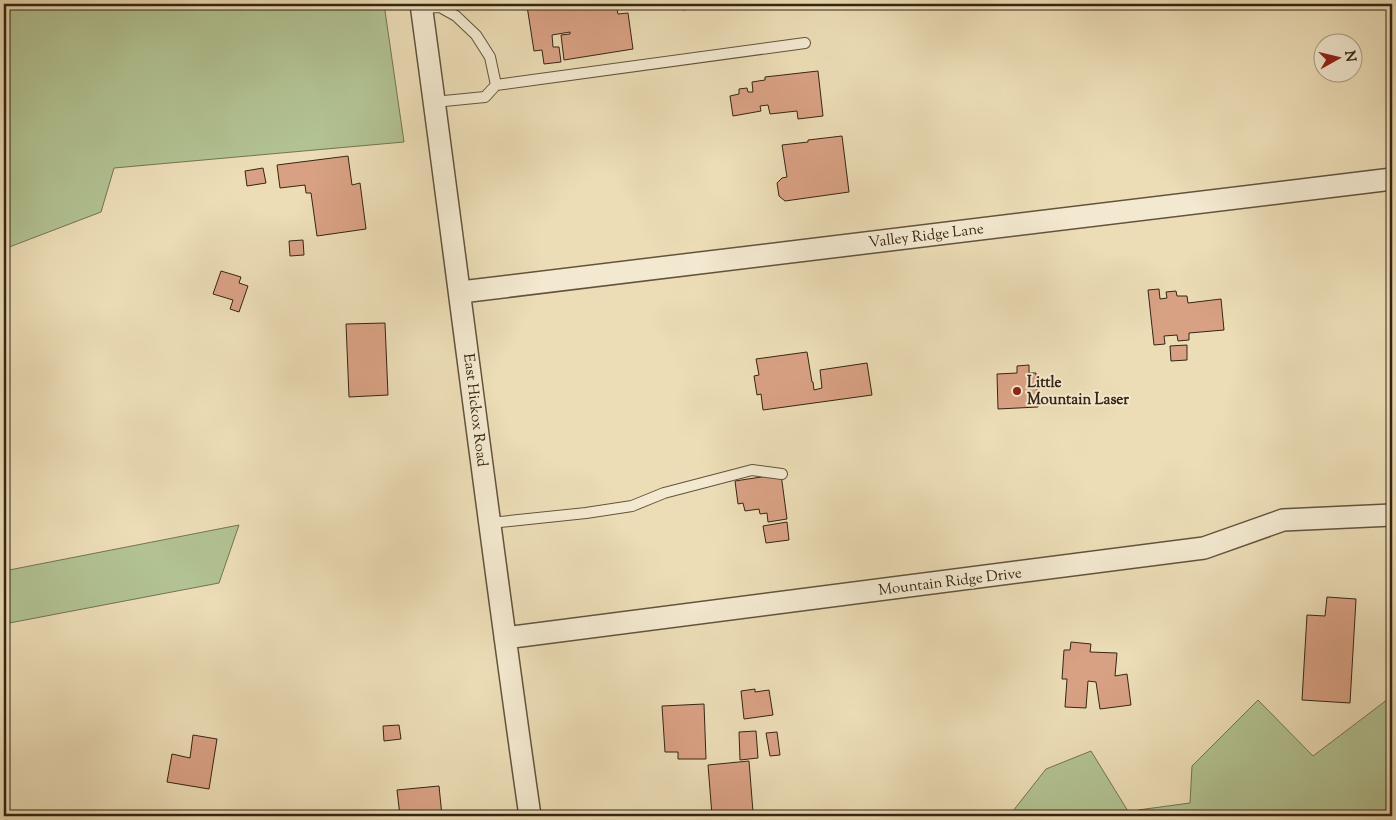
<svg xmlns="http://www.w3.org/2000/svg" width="1396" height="820" font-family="'Sorts Mill Goudy',serif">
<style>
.green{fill:#b2c292;stroke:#747452}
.building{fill:#d9a184;stroke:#352513}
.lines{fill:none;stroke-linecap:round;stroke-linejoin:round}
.lane-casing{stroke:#63533c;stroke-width:12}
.street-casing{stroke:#63533c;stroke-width:24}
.lane{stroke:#f3e9d0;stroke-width:10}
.street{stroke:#f3e9d0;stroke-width:21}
.poi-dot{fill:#8f2418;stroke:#f3e9d0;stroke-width:2}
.labels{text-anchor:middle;stroke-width:4;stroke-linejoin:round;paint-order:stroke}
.street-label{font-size:15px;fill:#352513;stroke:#f3e9d0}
.poi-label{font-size:15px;font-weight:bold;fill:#352513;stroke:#f3e9d0;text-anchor:start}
</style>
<rect width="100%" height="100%" fill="#ecddb6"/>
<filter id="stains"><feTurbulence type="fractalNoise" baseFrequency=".004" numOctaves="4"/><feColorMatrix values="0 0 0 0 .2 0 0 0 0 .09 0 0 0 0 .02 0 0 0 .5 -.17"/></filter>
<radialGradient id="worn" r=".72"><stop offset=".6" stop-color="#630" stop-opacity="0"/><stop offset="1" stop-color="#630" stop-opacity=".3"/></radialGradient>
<path class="green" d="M 4,4 L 384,4 L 404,142 L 114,168 L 101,212 L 4,249 Z
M 239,525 L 219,583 L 4,624 L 4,571 Z
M 1392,696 L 1392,816 L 1139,816 L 1138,810 L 1190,803 L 1192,766 L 1258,700 L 1313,756 Z
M 1091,751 L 1131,816 L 1009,816 L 1046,769 Z"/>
<path class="building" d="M 518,4 L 599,4 L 599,6 L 616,4 L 618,14 L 628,13 L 633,49 L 564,60 L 561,35 L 570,34 L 570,32 L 552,35 L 553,47 L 559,47 L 561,62 L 544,64 L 542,50 L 534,51 L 527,6 L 518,7 Z
M 682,4 L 723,4 L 683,10 Z
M 818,71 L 823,116 L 798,119 L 797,111 L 770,114 L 768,105 L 760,106 L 761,111 L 733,116 L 730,96 L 739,94 L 739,89 L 747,88 L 748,92 L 753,92 L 752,82 L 765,80 L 765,77 Z
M 842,136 L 849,192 L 785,201 L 779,196 L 777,183 L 782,178 L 787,177 L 782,145 L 808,142 L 808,140 Z
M 348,156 L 352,185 L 360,183 L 366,229 L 317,236 L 311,193 L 306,193 L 305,185 L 280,188 L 277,165 Z
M 263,168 L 266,183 L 247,186 L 245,171 Z
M 303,240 L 304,255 L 290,256 L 289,241 Z
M 221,271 L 241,277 L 239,283 L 248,286 L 239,312 L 230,309 L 233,300 L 213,294 Z
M 1159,289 L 1160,299 L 1167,298 L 1166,292 L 1176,291 L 1177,296 L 1187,296 L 1188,303 L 1221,299 L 1224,330 L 1189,333 L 1189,340 L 1178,341 L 1177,335 L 1164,336 L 1165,344 L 1154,345 L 1148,290 Z
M 385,323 L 388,395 L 349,397 L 346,324 Z
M 1187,345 L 1187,360 L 1171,361 L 1170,346 Z
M 807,352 L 812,382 L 813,382 L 814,390 L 822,388 L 820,370 L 867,363 L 872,395 L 763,410 L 761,394 L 757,395 L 754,376 L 759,375 L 756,359 Z
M 1029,365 L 1029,373 L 1036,373 L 1038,407 L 998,409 L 997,374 L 1017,373 L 1017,366 Z
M 781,474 L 787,519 L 768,522 L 767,513 L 760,514 L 759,509 L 745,511 L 743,503 L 738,504 L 735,481 Z
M 787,522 L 789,540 L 766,543 L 763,526 Z
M 1392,576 L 1392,599 L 1387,577 Z
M 1327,597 L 1356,599 L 1350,703 L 1302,700 L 1307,615 L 1325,616 Z
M 1071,642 L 1091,644 L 1090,652 L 1117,653 L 1115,676 L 1127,674 L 1131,705 L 1100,709 L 1096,682 L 1088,681 L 1086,708 L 1065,707 L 1067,679 L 1062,679 L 1064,650 L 1070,650 Z
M 755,689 L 755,692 L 769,690 L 773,715 L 744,719 L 741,691 Z
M 704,704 L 706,759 L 678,759 L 678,752 L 665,752 L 662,706 Z
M 399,725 L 401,739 L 384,741 L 383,726 Z
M 756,731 L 758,758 L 740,760 L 739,732 Z
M 777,732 L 780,755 L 770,756 L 766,733 Z
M 193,735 L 217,739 L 209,789 L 167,782 L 172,754 L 190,758 Z
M 749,761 L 753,812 L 712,815 L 708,765 Z
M 439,786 L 442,816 L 400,816 L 397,790 Z"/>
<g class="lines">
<defs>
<path id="lane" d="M 422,8 L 440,7 L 456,16 L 476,35 L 490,57 L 496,85 L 485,97 L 434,102
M 496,85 L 805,43
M 490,523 L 586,513 L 632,506 L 664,493 L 752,470 L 782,474"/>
<path id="street" d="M 421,4 C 458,275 491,546 530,816
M 461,292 L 1392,179
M 505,638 L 1204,548 L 1283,520 L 1392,515"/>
</defs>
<use href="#lane" class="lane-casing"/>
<use href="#street" class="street-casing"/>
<use href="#lane" class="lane"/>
<use href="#street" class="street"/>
</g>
<circle class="poi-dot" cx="1017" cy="391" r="5"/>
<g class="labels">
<g class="street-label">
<text transform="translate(926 235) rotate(-7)" y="5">Valley Ridge Lane</text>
<text transform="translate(476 410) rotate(83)" y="5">East Hickox Road</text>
<text transform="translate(950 581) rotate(-7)" y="5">Mountain Ridge Drive</text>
</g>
<g class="poi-label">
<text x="1027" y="387">Little<tspan x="1027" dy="17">Mountain Laser</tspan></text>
</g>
</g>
<rect width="1396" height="820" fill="none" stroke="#ecddb6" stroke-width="20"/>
<rect x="5" y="5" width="1386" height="810" fill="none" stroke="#352513" stroke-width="2.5"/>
<rect x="10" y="10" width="1376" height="800" fill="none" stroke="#352513"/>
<g transform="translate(1338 58) rotate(82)"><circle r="24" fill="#f3e9d0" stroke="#a79b84"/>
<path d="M0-4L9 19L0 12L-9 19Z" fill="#8f2418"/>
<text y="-8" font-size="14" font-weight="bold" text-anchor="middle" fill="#352513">N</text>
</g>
<rect width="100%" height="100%" filter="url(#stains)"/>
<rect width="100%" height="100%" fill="url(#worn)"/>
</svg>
